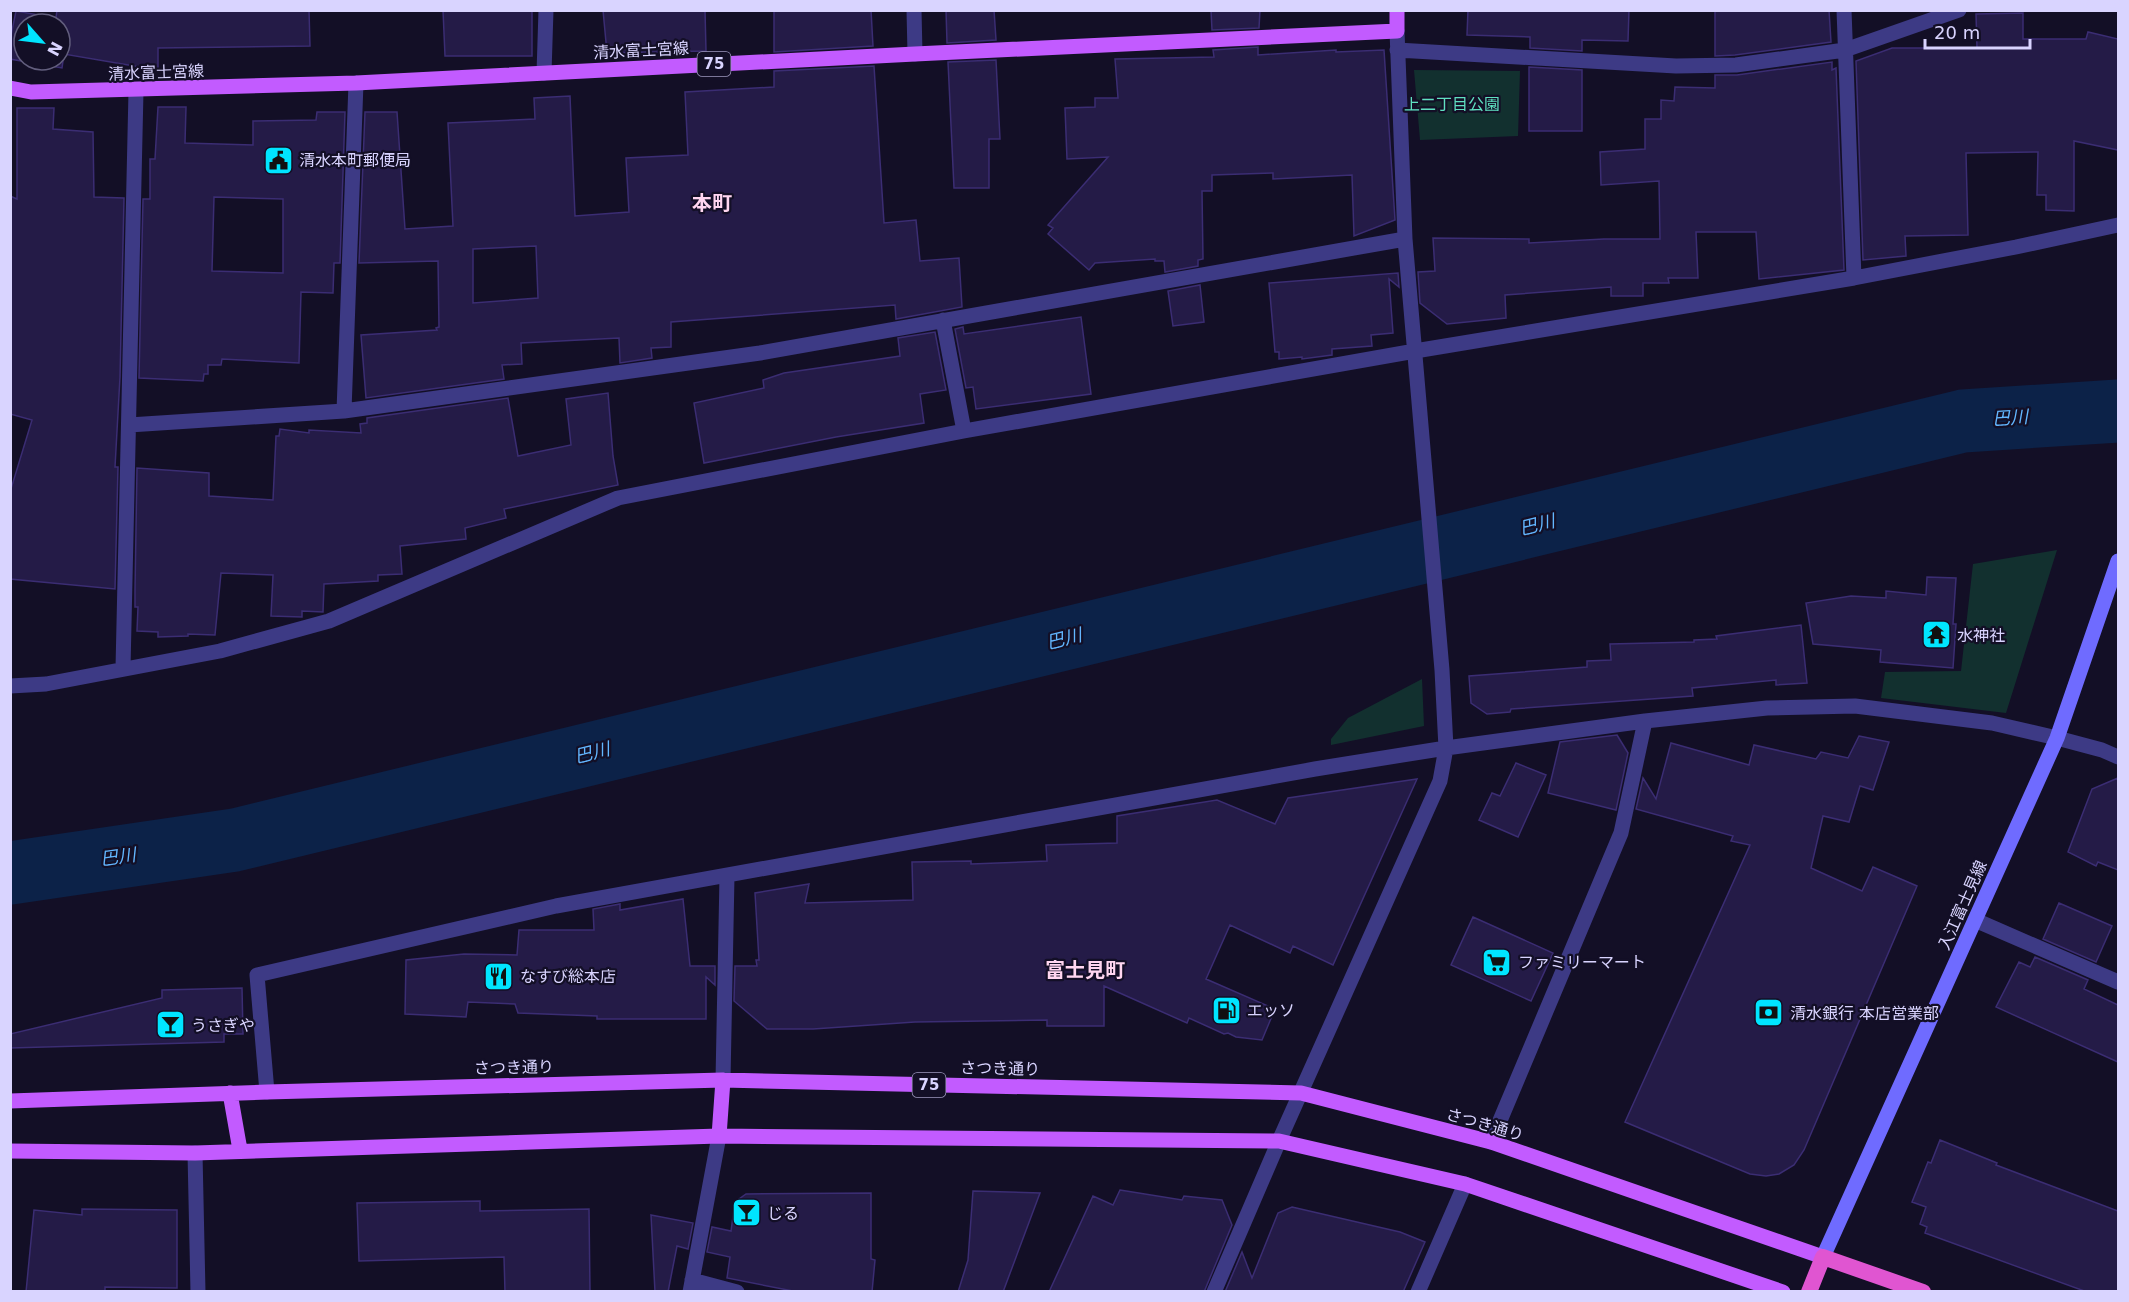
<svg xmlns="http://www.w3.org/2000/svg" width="2129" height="1302" font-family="'DejaVu Sans','Noto Sans JP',sans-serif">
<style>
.green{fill:#12302f}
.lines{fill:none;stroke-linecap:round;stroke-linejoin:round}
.river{stroke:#0c2248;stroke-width:63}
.building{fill:#241b47;stroke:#3b2d73;stroke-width:1.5;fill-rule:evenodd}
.minor{stroke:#3d3a85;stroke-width:15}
.tertiary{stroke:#3d3a85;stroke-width:15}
.secondary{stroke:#6f6bff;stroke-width:15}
.primary{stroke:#c25bff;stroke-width:15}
.trunk{stroke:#e055d1;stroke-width:16}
.labels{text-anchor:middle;stroke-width:4.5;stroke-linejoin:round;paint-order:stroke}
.shield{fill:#130f26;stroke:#9e99be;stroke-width:1.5}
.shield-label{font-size:15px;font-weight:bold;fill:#d9d4ff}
.street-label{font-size:16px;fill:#d9d4ff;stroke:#130f26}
.park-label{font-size:16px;fill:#5fe0c0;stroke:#130f26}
.poi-label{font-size:16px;fill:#d9d4ff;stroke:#130f26;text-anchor:start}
.water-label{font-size:18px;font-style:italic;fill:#62b6ff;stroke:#130f26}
.quarter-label{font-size:20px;font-weight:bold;fill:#ffd6f0;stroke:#130f26}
</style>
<rect width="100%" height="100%" fill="#130f26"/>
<path class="green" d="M 1414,70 L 1520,71 L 1518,136 L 1420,140 Z
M 2057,550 L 2006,713 L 1881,698 L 1885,672 L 1961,671 L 1973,564 Z
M 1422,679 L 1424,726 L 1331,745 L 1331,739 L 1348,718 Z"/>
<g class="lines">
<path class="river" d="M 10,873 L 235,840 L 1963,421 L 2118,411"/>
</g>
<path class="building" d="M 57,10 L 309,10 L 310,46 L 158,48 L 158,70 L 64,54 L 62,68 L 10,59 L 10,40 L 16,11 L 56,18 ZM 24,24 L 60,24 L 60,60 L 24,60 Z
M 443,10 L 532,10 L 532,56 L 445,56 Z
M 603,10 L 705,10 L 706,51 L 607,53 Z
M 774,10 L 871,10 L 873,46 L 774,52 Z
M 946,10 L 994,10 L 996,40 L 947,43 Z
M 1211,10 L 1260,10 L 1259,28 L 1212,30 Z
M 1468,10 L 1629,10 L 1628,41 L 1582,40 L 1582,51 L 1530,48 L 1530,37 L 1467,35 Z
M 1715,10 L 1829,10 L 1831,42 L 1735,55 L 1715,56 Z
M 2023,13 L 2023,39 L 2086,39 L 2088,32 L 2118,39 L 2118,150 L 2074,141 L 2074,211 L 2046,210 L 2046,195 L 2037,195 L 2038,152 L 1966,153 L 1968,235 L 1905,236 L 1906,256 L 1863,260 L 1856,61 L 1892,48 L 1977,48 L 1976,14 Z
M 1258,47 L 1258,55 L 1336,50 L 1336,52 L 1384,50 L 1395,220 L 1354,236 L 1352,175 L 1273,179 L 1273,173 L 1212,175 L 1212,191 L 1202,191 L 1203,259 L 1198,260 L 1198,266 L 1165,272 L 1164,261 L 1155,261 L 1155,259 L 1095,263 L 1089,270 L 1048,234 L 1053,228 L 1048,225 L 1108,157 L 1067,159 L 1065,108 L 1095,107 L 1095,98 L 1118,98 L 1115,59 L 1214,57 L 1213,50 Z
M 996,60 L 1000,139 L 989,139 L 989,188 L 954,188 L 948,62 Z
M 1832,62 L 1832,70 L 1836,68 L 1844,270 L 1759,279 L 1756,232 L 1696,232 L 1698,278 L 1668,278 L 1669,283 L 1643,283 L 1643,296 L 1611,296 L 1611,287 L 1505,295 L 1506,318 L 1447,324 L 1420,303 L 1418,272 L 1435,271 L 1433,238 L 1529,239 L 1529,243 L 1604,239 L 1660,239 L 1659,181 L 1601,185 L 1600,152 L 1645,149 L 1645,119 L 1661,119 L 1661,100 L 1674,101 L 1675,87 L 1715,88 L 1715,75 L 1737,75 Z
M 874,66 L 884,223 L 916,220 L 920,261 L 959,258 L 962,307 L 896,319 L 895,305 L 671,322 L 671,347 L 651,348 L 652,358 L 620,363 L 619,338 L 521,343 L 522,364 L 502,365 L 504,379 L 366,398 L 361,335 L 437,330 L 436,328 L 439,327 L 438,261 L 359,263 L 365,112 L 397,112 L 405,229 L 453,226 L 448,123 L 535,119 L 534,98 L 570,96 L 575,216 L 629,212 L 626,158 L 688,155 L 685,92 L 774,87 L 774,71 ZM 536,246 L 538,298 L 473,303 L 473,249 Z
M 1529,67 L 1582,70 L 1582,131 L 1529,131 Z
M 158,107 L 186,107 L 185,143 L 253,145 L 253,121 L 316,120 L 317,112 L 345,112 L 340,263 L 334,263 L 333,293 L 301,292 L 299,363 L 222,359 L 221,365 L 208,365 L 208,374 L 204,374 L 203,381 L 139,378 L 143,199 L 150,199 L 150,159 L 155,159 ZM 214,197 L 283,199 L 283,273 L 212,271 Z
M 17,108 L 54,108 L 53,129 L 93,132 L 94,197 L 124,198 L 120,377 L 115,467 L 118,467 L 115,589 L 10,579 L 10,492 L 32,420 L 10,414 L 10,196 L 17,199 Z
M 1398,273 L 1399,287 L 1389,279 L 1393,333 L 1371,335 L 1372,346 L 1332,349 L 1332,355 L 1302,359 L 1302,357 L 1279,359 L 1279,352 L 1275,352 L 1269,283 Z
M 1200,285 L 1204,322 L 1173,326 L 1168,291 Z
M 1081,317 L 1091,394 L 976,409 L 973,387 L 966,388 L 955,329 L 963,327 L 964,334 Z
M 935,332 L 946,390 L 920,394 L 924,423 L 836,437 L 704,463 L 694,403 L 764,388 L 763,380 L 784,373 L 900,356 L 898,338 Z
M 608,393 L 613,456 L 618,485 L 504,509 L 506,518 L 465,528 L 466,539 L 400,546 L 402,574 L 378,575 L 378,581 L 324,584 L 323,612 L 302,611 L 302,617 L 271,616 L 273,575 L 221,573 L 215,635 L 188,634 L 188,636 L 158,637 L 158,632 L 137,631 L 138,607 L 135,607 L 135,590 L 137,468 L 209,473 L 209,496 L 273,500 L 276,436 L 279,436 L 280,429 L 309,433 L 309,430 L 361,433 L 360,424 L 367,423 L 367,418 L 508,398 L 518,456 L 571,445 L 566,399 Z
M 1927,577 L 1956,578 L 1953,624 L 1956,624 L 1953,668 L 1880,662 L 1881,650 L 1813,644 L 1806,603 L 1851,596 L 1886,598 L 1886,591 L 1926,595 Z
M 1801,625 L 1807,683 L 1776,685 L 1776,680 L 1692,688 L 1693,696 L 1511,709 L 1510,712 L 1487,714 L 1471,703 L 1469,676 L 1587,667 L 1587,661 L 1611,660 L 1610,644 L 1694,642 L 1694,640 L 1717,639 L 1716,636 Z
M 1617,735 L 1628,753 L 1616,810 L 1548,793 L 1560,742 Z
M 1859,736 L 1889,742 L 1873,790 L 1860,786 L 1849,822 L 1823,816 L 1811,868 L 1862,891 L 1873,867 L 1917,886 L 1804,1150 L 1794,1165 L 1779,1174 L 1766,1176 L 1750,1174 L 1625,1122 L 1750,845 L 1731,841 L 1733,836 L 1636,809 L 1643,778 L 1656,799 L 1671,743 L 1749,765 L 1754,745 L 1816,759 L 1821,752 L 1848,758 Z
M 1516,763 L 1546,775 L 1518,837 L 1479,820 L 1492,793 L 1500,796 Z
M 2118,778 L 2118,870 L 2098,862 L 2096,866 L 2068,852 L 2092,789 Z
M 1417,779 L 1333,965 L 1293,946 L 1290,953 L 1230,925 L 1206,979 L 1275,1009 L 1262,1040 L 1236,1037 L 1228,1033 L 1224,1034 L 1189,1018 L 1187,1023 L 1104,986 L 1104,1026 L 1047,1026 L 1047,1020 L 915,1022 L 813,1029 L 767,1029 L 734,1001 L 735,966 L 757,966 L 756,960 L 759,960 L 755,893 L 809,884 L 805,903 L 913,900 L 912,862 L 971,861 L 971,864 L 1047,861 L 1046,845 L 1117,843 L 1117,816 L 1217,800 L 1275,824 L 1288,798 Z
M 683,899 L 690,966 L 715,966 L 715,985 L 706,977 L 706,1019 L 597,1019 L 597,1016 L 518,1013 L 515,1004 L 468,1002 L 466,1017 L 405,1014 L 406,960 L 464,954 L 517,955 L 519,930 L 594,930 L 593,909 L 620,904 L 620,910 Z
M 2059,903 L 2112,926 L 2096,962 L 2043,939 Z
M 1473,917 L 1553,953 L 1531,1001 L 1451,965 Z
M 2035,957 L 2088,980 L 2084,989 L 2118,1005 L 2118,1062 L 1996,1007 L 2019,962 L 2030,967 Z
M 242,988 L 243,1034 L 224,1034 L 224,1042 L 10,1048 L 10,1034 L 162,998 L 162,990 Z
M 1940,1140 L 1997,1163 L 1996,1165 L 2118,1211 L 2118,1292 L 2087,1292 L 1925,1233 L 1927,1227 L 1920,1224 L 1926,1207 L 1912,1202 L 1928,1162 L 1931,1163 Z
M 1120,1190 L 1182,1200 L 1184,1196 L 1222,1200 L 1232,1225 L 1204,1292 L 1049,1292 L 1093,1196 L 1113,1205 Z
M 973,1191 L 1040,1193 L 1003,1292 L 958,1292 L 968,1260 Z
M 871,1193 L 871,1259 L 875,1260 L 872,1292 L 798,1292 L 727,1278 L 730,1257 L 707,1252 L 712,1227 L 731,1231 L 735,1202 L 746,1194 Z
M 480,1201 L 480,1211 L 589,1209 L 590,1292 L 505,1292 L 504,1257 L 359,1261 L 357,1203 Z
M 1292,1207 L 1400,1232 L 1425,1242 L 1403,1292 L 1225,1292 L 1242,1252 L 1252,1278 L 1278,1213 Z
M 82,1209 L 177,1210 L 177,1288 L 105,1287 L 105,1292 L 26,1292 L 34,1210 L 82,1215 Z
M 651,1215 L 693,1223 L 688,1249 L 677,1246 L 668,1292 L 655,1292 Z"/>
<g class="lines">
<path class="minor" d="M 914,10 L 915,54
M 1844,10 L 1854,278
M 1397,50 L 1676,66 L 1736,65 L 1845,50 L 1959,10
M 544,73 L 546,10
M 943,320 L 964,431
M 344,411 L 356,83
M 129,425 L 344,411 L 760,353 L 1405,239
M 123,668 L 136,91
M 10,686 L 46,684 L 220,651 L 329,621 L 618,498 L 964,431 L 1415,351 L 1854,278 L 2016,247 L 2118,225
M 1975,920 L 2118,982
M 723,1080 L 727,876
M 267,1092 L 257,975 L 556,906 L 1315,769 L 1446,748 L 1645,721 L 1767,708 L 1855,706 L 1992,723 L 2057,738
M 1491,1142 L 1621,833 L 1645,721
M 195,1153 L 198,1292
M 692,1280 L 737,1292
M 690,1292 L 719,1136
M 1214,1292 L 1279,1141 L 1440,781 L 1446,748 L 1442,670 L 1405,239 L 1397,31
M 1418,1292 L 1465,1184"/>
<path class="tertiary" d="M 2057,738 L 2102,750 L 2118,757"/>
<path class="secondary" d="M 1823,1257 L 2057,738 L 2118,561"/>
<path class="primary" d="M 10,88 L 31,92 L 356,83 L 915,54 L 1397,31 L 1397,10
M 230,1093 L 240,1150
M 10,1101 L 267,1092 L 723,1080 L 1301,1093 L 1491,1142 L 1823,1257
M 719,1136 L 723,1080
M 10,1151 L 195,1153 L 719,1136 L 1279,1141 L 1465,1184 L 1783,1292"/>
<path class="trunk" d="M 1809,1292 L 1823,1257 L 1923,1292"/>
</g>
<defs>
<symbol id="civic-square" viewBox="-11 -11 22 22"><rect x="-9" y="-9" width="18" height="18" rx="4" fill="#00e5ff" stroke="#130f26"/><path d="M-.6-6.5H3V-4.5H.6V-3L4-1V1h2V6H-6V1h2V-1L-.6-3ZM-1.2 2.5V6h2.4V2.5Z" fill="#111"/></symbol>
<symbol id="temple-square" viewBox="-11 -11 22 22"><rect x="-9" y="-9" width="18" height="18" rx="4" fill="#00e5ff" stroke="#130f26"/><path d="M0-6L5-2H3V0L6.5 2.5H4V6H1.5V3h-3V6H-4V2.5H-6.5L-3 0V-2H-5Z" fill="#111"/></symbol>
<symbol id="supermarket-square" viewBox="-11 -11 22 22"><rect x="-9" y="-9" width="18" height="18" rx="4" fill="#00e5ff" stroke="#130f26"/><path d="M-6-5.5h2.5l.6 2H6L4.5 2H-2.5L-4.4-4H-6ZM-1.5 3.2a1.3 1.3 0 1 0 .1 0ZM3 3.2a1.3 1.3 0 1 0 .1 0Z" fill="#111"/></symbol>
<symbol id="restaurant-square" viewBox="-11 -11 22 22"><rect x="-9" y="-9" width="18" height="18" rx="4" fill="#00e5ff" stroke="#130f26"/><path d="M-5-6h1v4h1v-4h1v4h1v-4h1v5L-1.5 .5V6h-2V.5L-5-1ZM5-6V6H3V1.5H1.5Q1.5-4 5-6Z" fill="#111"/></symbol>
<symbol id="fuel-square" viewBox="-11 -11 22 22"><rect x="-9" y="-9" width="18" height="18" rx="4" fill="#00e5ff" stroke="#130f26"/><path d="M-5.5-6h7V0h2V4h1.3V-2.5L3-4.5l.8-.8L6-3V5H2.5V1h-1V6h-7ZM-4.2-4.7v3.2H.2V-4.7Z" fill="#111"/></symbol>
<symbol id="bank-square" viewBox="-11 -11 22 22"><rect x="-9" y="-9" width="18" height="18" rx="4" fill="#00e5ff" stroke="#130f26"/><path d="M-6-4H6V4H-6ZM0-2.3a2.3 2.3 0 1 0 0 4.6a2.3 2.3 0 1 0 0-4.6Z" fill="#111"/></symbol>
<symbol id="bar-square" viewBox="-11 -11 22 22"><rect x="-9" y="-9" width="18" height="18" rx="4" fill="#00e5ff" stroke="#130f26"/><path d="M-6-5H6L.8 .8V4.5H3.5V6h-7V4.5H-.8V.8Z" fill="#111"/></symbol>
</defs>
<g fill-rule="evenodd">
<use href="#civic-square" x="262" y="144" width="33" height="33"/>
<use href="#temple-square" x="1920" y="618" width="33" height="33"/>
<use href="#supermarket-square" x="1480" y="946" width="33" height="33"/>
<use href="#restaurant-square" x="482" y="960" width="33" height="33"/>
<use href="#fuel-square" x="1210" y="994" width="33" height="33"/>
<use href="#bank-square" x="1752" y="996" width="33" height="33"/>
<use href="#bar-square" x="154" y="1008" width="33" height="33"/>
<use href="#bar-square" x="730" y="1196" width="33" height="33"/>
</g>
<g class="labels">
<g class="shield">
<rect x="697.5" y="52" width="33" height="24" rx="4.5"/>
<rect x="912.5" y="1073" width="33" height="24" rx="4.5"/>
</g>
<g class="shield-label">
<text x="714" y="69">75</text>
<text x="929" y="1090">75</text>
</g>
<g class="street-label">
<text transform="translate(641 50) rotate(-3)" y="6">清水富士宮線</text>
<text transform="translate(156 72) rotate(-2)" y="6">清水富士宮線</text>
<text transform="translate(1962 905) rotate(-66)" y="6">入江富士見線</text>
<text transform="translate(514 1067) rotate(-1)" y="6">さつき通り</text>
<text transform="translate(1000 1068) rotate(1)" y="6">さつき通り</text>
<text transform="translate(1485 1124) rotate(16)" y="6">さつき通り</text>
</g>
<g class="park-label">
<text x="1452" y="110">上二丁目公園</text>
</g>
<g class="poi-label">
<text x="299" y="166">清水本町郵便局</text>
<text x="1957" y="641">水神社</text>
<text x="1518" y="968">ファミリーマート</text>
<text x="520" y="982">なすび総本店</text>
<text x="1247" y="1016">エッソ</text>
<text x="1790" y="1019">清水銀行 本店営業部</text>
<text x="191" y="1031">うさぎや</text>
<text x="767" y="1219">じる</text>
</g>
<g class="water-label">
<text transform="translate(2010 418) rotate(-4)" y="6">巴川</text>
<text transform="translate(1537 525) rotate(-14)" y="6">巴川</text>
<text transform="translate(1064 639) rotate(-14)" y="6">巴川</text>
<text transform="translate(592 753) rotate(-14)" y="6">巴川</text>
<text transform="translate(118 857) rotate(-8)" y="6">巴川</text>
</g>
<g class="quarter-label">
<text x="712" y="210">本町</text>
<text x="1085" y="977">富士見町</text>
</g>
</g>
<rect width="2129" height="1302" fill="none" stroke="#d9d4ff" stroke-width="24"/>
<g transform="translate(42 42) rotate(118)"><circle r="28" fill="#130f26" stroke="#625e7d" stroke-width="1.5"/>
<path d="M0-4.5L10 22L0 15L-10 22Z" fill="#00e5ff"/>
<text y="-9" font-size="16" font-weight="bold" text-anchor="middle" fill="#d9d4ff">N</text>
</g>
<path d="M1925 39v9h105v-9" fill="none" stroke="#d9d4ff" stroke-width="3"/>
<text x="1934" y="39" font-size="18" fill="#d9d4ff" stroke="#130f26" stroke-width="4.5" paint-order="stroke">20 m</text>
</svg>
